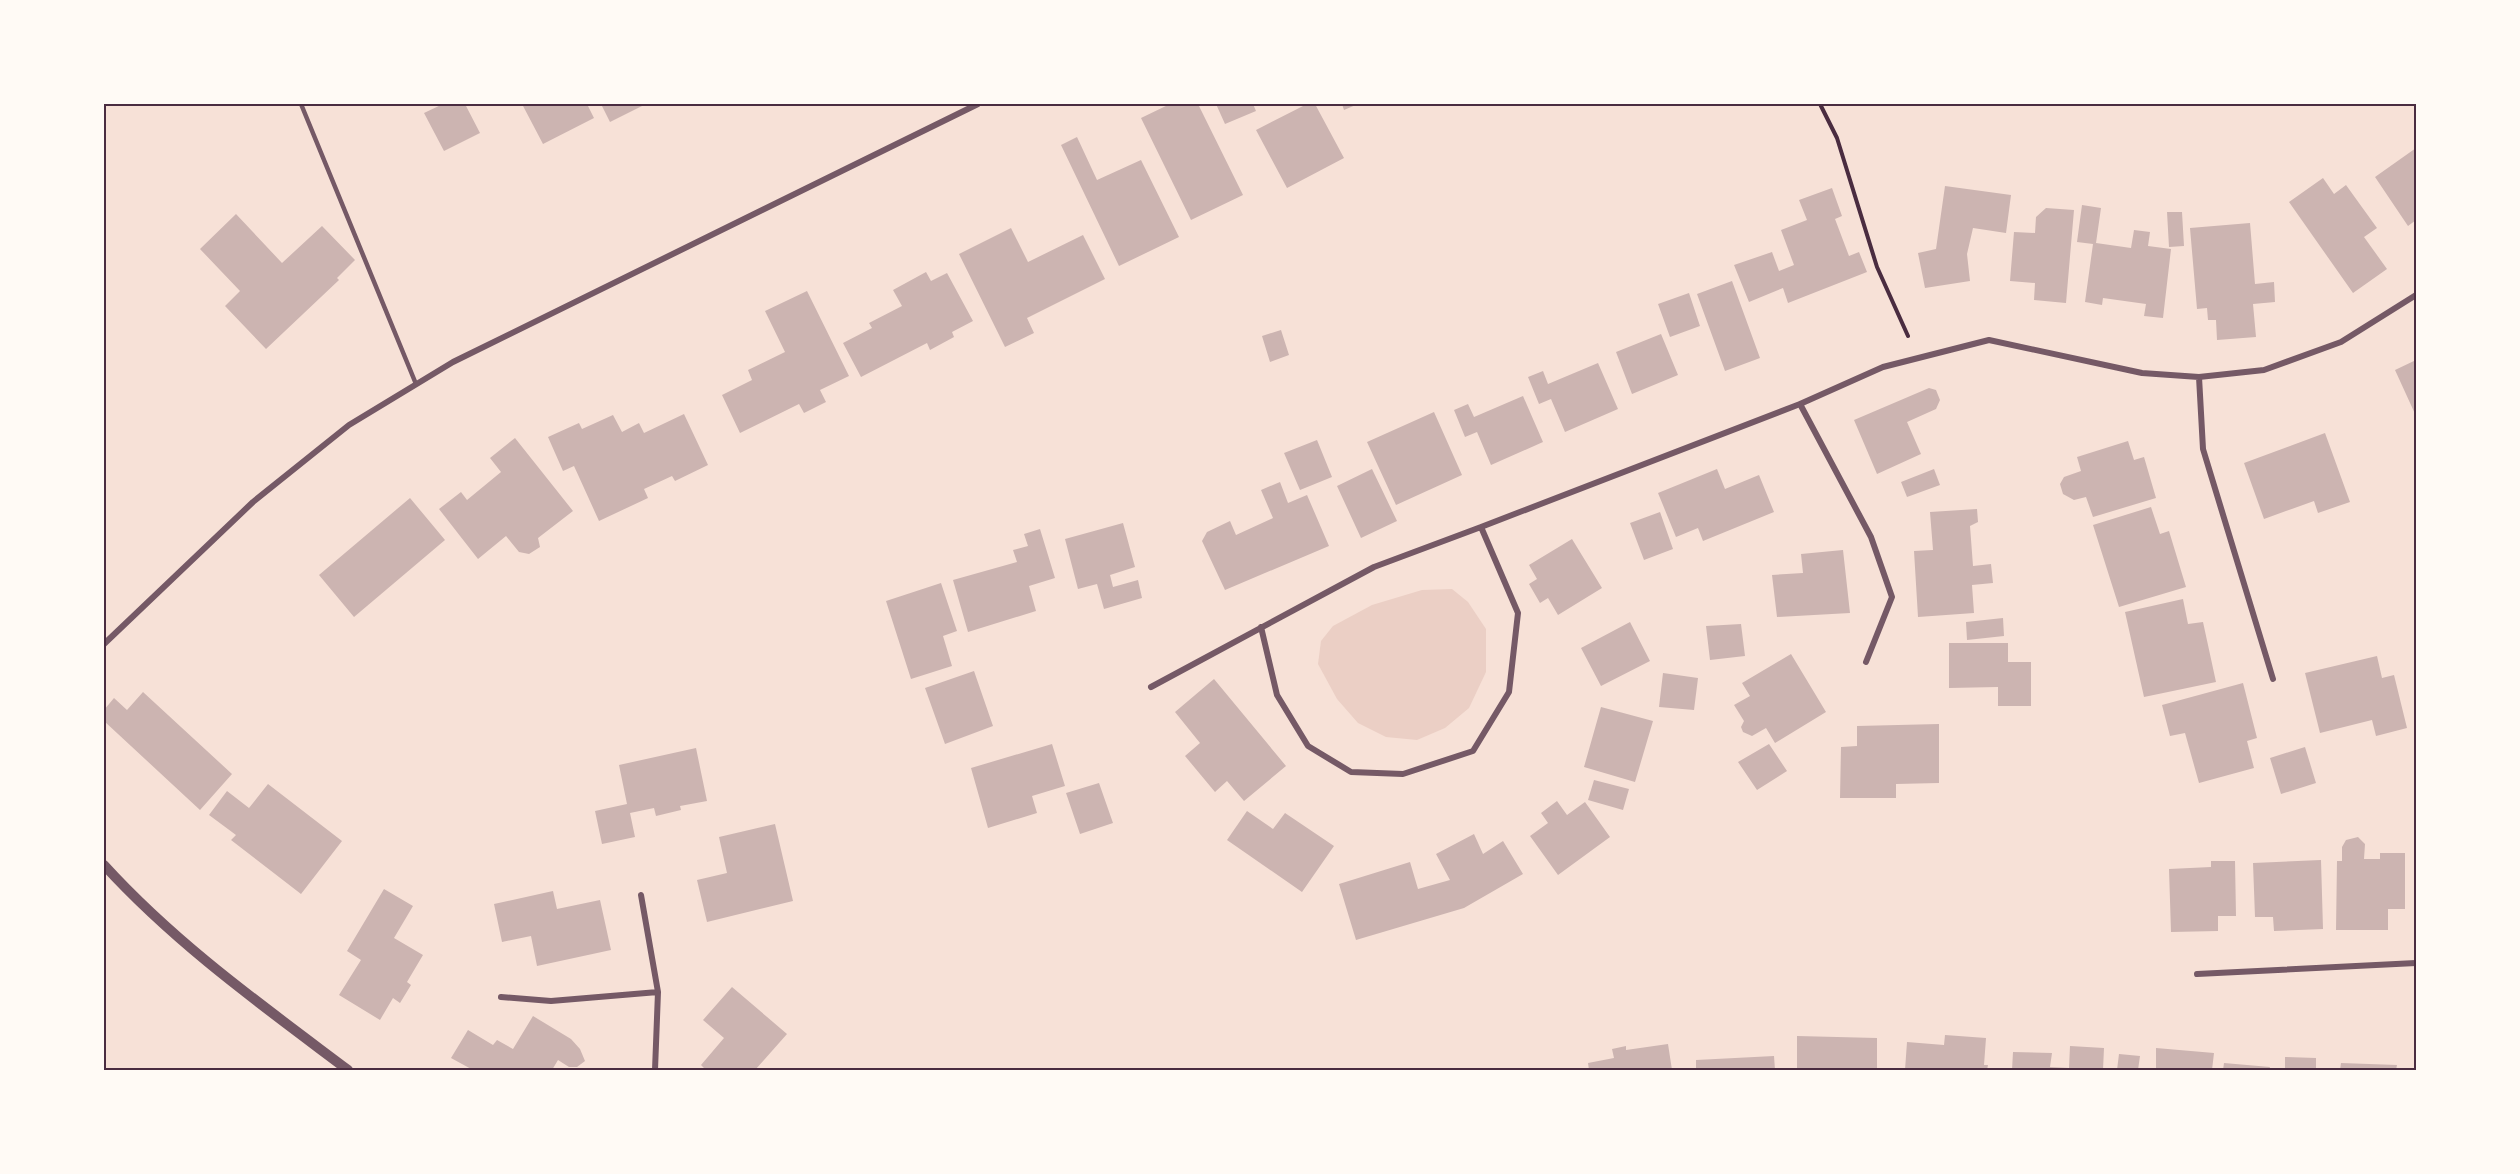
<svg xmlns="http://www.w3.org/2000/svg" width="2520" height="1174" font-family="Jost,sans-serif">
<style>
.green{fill:#ebcfc5}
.building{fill:#ccb4b1}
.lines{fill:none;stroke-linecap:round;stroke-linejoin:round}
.path{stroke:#4a2c40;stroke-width:4}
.service{stroke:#755966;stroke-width:4.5}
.minor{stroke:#755966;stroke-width:6}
.tertiary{stroke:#755966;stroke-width:10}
.neatline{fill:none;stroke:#4a2c40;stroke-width:2}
</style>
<rect width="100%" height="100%" fill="#f7e1d7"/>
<path class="green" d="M 1452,589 L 1468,602 L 1486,629 L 1486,672 L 1469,708 L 1445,728 L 1417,740 L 1386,737 L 1358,723 L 1337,699 L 1318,664 L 1321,641 L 1333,626 L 1372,605 L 1422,590 Z"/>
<path class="building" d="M 443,104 L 465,104 L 480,133 L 444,151 L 424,113 Z
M 522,104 L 587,104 L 594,118 L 543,144 Z
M 601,104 L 646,104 L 610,122 Z
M 1170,104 L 1198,104 L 1243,195 L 1191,220 L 1141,118 Z
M 1216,104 L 1253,104 L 1256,111 L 1225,124 Z
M 1307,104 L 1315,104 L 1344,158 L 1287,188 L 1256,130 Z
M 1342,104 L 1358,104 L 1344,110 Z
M 1077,137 L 1097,180 L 1141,160 L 1179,237 L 1119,266 L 1061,145 Z
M 2416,148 L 2416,220 L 2408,226 L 2375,177 Z
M 2323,178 L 2334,194 L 2346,185 L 2377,228 L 2364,237 L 2387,269 L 2353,293 L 2289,202 Z
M 1945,186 L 2011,195 L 2006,233 L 1973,228 L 1967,254 L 1970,281 L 1925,288 L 1918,253 L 1936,249 Z
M 1832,188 L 1842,216 L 1835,219 L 1849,256 L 1859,252 L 1867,272 L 1788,303 L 1783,288 L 1749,302 L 1734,265 L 1772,252 L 1779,271 L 1794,265 L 1781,230 L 1807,220 L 1799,200 Z
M 2082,205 L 2101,208 L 2096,243 L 2131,248 L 2134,230 L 2150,232 L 2148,246 L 2171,249 L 2163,318 L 2144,316 L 2146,304 L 2103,298 L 2102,305 L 2085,302 L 2093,244 L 2077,242 Z
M 2046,208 L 2074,210 L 2066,303 L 2034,300 L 2035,283 L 2010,281 L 2014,232 L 2035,233 L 2036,217 Z
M 2167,212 L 2182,212 L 2184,246 L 2169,247 Z
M 236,214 L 282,263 L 322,226 L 355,260 L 337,278 L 339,280 L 266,349 L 225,306 L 240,291 L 200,249 Z
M 2250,223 L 2255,284 L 2274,282 L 2275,302 L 2253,304 L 2256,337 L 2217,340 L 2216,320 L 2208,320 L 2207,308 L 2197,309 L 2190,228 Z
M 1011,228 L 1028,262 L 1083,235 L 1105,279 L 1027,318 L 1034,333 L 1005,347 L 959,254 Z
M 926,272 L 931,281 L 947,273 L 973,321 L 952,332 L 954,337 L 930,350 L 927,343 L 861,377 L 843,343 L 872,328 L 869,323 L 902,306 L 893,290 Z
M 1732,281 L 1760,358 L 1725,371 L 1697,294 Z
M 807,291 L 849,376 L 820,390 L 826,402 L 804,413 L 799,404 L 740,433 L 722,395 L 752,380 L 748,370 L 785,352 L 765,311 Z
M 1689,293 L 1700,326 L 1670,337 L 1658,304 Z
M 1281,330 L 1289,355 L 1270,362 L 1262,336 Z
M 1661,334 L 1678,375 L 1632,394 L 1616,352 Z
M 2416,360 L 2416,416 L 2395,370 Z
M 1598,363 L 1618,409 L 1565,432 L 1551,399 L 1539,404 L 1528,377 L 1543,371 L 1548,384 Z
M 1929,388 L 1936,390 L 1940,400 L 1936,409 L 1907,422 L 1921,454 L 1877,474 L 1854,420 Z
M 1523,396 L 1543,442 L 1491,465 L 1477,432 L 1465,437 L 1454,410 L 1468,404 L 1474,417 Z
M 1434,412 L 1462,475 L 1396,505 L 1367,442 Z
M 684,414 L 708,465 L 675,481 L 672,476 L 644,489 L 648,498 L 599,521 L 574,466 L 563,471 L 548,437 L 579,423 L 582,429 L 613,415 L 622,432 L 639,423 L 644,433 Z
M 2325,433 L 2350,502 L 2318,513 L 2314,501 L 2264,519 L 2244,463 Z
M 515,438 L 573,511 L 538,538 L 540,547 L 529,554 L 519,552 L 506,536 L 478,559 L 439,509 L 461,492 L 467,500 L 501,472 L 490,458 Z
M 1317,440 L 1332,477 L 1300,490 L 1284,453 Z
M 2128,441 L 2134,460 L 2144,457 L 2156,498 L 2093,517 L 2086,497 L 2074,500 L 2063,494 L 2060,484 L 2064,477 L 2081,471 L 2077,457 Z
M 1372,469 L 1397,521 L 1361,538 L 1337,486 Z
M 1717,469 L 1725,489 L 1759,475 L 1774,512 L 1703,541 L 1698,528 L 1676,537 L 1658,493 Z
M 1934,469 L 1940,485 L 1907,497 L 1901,482 Z
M 1280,482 L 1288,503 L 1307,495 L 1329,546 L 1225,590 L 1202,541 L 1207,532 L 1230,521 L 1236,535 L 1273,518 L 1261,490 Z
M 410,498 L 445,540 L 354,617 L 319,575 Z
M 2151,507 L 2160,534 L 2169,531 L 2186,587 L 2119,607 L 2093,525 Z
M 1977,509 L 1978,522 L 1970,526 L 1973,566 L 1991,564 L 1993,583 L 1972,585 L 1974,613 L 1918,617 L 1914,551 L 1933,550 L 1930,512 Z
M 1660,512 L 1673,549 L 1644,560 L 1630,523 Z
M 1123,523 L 1135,567 L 1110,575 L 1113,587 L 1138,580 L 1142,598 L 1104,609 L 1097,584 L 1078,589 L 1065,539 Z
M 1040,529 L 1055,578 L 1029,586 L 1036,611 L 968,632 L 953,580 L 1017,562 L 1013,550 L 1028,546 L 1024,534 Z
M 1572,539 L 1602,588 L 1558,615 L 1548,598 L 1540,603 L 1529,584 L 1537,579 L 1529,565 Z
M 1843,550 L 1850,613 L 1777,617 L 1772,575 L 1803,573 L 1801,554 Z
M 941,583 L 957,631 L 943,636 L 952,666 L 911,679 L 886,601 Z
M 2183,599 L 2188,624 L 2203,622 L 2216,682 L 2144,697 L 2125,612 Z
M 2003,618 L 2004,636 L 1967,640 L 1966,622 Z
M 1630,622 L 1650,661 L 1601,686 L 1581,648 Z
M 1741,624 L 1745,656 L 1710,660 L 1706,626 Z
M 1949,643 L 2008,643 L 2008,662 L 2031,662 L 2031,706 L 1998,706 L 1998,687 L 1949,688 Z
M 1791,654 L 1826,712 L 1775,743 L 1766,728 L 1752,736 L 1743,732 L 1741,727 L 1744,721 L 1734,705 L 1750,696 L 1742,683 Z
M 2377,656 L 2382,678 L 2394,675 L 2407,728 L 2376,736 L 2372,720 L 2320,733 L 2305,673 Z
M 974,671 L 993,726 L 945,744 L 925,688 Z
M 1663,673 L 1698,678 L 1694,710 L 1659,707 Z
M 1214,679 L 1286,766 L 1244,801 L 1227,781 L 1215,792 L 1185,756 L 1200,743 L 1175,712 Z
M 2243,683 L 2257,738 L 2247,741 L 2254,768 L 2199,783 L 2185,733 L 2170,736 L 2162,705 Z
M 143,692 L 232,774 L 200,810 L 104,721 L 104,710 L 114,698 L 127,710 Z
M 1601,707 L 1653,721 L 1635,782 L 1584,767 Z
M 1939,724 L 1939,783 L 1896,784 L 1896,798 L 1840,798 L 1841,747 L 1857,746 L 1857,726 Z
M 1052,744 L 1065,786 L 1032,796 L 1037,813 L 988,828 L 971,768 Z
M 1769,744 L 1787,771 L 1757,790 L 1738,762 Z
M 2305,747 L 2316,783 L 2281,794 L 2270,758 Z
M 696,748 L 707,801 L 680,806 L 681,810 L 656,816 L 654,808 L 630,813 L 635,837 L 602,844 L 595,811 L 627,804 L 619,765 Z
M 1594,780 L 1629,789 L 1623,810 L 1588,800 Z
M 1099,783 L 1113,823 L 1080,834 L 1066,793 Z
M 268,784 L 342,841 L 301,894 L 231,840 L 236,835 L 209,815 L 227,791 L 249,808 Z
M 1557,801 L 1567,815 L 1585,802 L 1610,837 L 1558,875 L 1530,836 L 1548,823 L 1541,813 Z
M 1247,811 L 1273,829 L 1285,813 L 1334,846 L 1302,892 L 1227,840 Z
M 775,824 L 793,901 L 707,922 L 697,880 L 727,873 L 719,837 Z
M 1474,834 L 1483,854 L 1503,841 L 1523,874 L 1464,908 L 1356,940 L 1339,884 L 1410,862 L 1418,889 L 1450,880 L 1436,854 Z
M 2358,837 L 2365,844 L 2364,859 L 2380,859 L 2380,853 L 2405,853 L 2405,909 L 2388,909 L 2388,930 L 2336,930 L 2337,861 L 2342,861 L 2342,847 L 2346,840 Z
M 2321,860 L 2323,929 L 2274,931 L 2273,917 L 2255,917 L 2253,863 Z
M 2211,861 L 2235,861 L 2236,916 L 2218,916 L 2218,931 L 2171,932 L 2169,869 L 2211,867 Z
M 384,889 L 413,906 L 394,938 L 423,955 L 407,982 L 411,985 L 400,1003 L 393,998 L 380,1020 L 339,995 L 361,960 L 347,951 Z
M 553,891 L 557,909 L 600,900 L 611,950 L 537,966 L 531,936 L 502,942 L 494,904 Z
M 732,987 L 787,1034 L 755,1070 L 706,1070 L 701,1065 L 724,1038 L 703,1020 Z
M 533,1016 L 571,1039 L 580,1049 L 585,1061 L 577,1067 L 569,1067 L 558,1060 L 552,1070 L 473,1070 L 451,1058 L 468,1030 L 493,1045 L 497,1040 L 513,1049 Z
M 1945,1035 L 1986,1038 L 1984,1065 L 1988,1065 L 1987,1070 L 1905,1070 L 1907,1042 L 1944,1045 Z
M 1797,1036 L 1877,1038 L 1877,1070 L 1797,1070 Z
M 1668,1044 L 1672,1070 L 1589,1070 L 1588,1063 L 1614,1058 L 1612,1049 L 1626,1046 L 1626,1050 Z
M 2070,1046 L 2104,1048 L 2103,1070 L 2012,1070 L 2013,1052 L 2052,1053 L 2050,1067 L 2069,1068 Z
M 2156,1048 L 2214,1053 L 2212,1070 L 2156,1070 Z
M 2119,1054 L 2140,1056 L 2138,1070 L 2117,1070 Z
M 1774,1056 L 1775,1070 L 1696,1070 L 1696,1060 Z
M 2285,1057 L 2316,1058 L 2316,1070 L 2285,1070 Z
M 2224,1063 L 2270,1067 L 2269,1070 L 2223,1070 Z
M 2341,1063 L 2397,1065 L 2396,1070 L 2340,1070 Z"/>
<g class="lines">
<path class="path" d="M 1820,104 L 1837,138 L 1877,267 L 1908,336"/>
<path class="service" d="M 301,104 L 416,384"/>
<path class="minor" d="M 2199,377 L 2203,449 L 2273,679
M 1800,404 L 1871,537 L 1892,597 L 1866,662
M 1481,527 L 1800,404 L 1883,367 L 1989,340 L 2142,373 L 2199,377 L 2264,370 L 2341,342 L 2416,295
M 104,644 L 253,502 L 349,425 L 453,362 L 978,104
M 1151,687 L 1374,567 L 1481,527 L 1518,613 L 1509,692 L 1473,751 L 1403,774 L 1351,772 L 1308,746 L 1277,695 L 1261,627
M 641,895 L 658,992 L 655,1070
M 2197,974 L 2416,963
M 501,997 L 551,1001 L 658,992"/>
<path class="tertiary" d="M 104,865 C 176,944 263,1006 348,1070"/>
</g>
<rect width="2520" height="1174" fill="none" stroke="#fffaf5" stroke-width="210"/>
<rect x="105" y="105" width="2310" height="964" class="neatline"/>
</svg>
